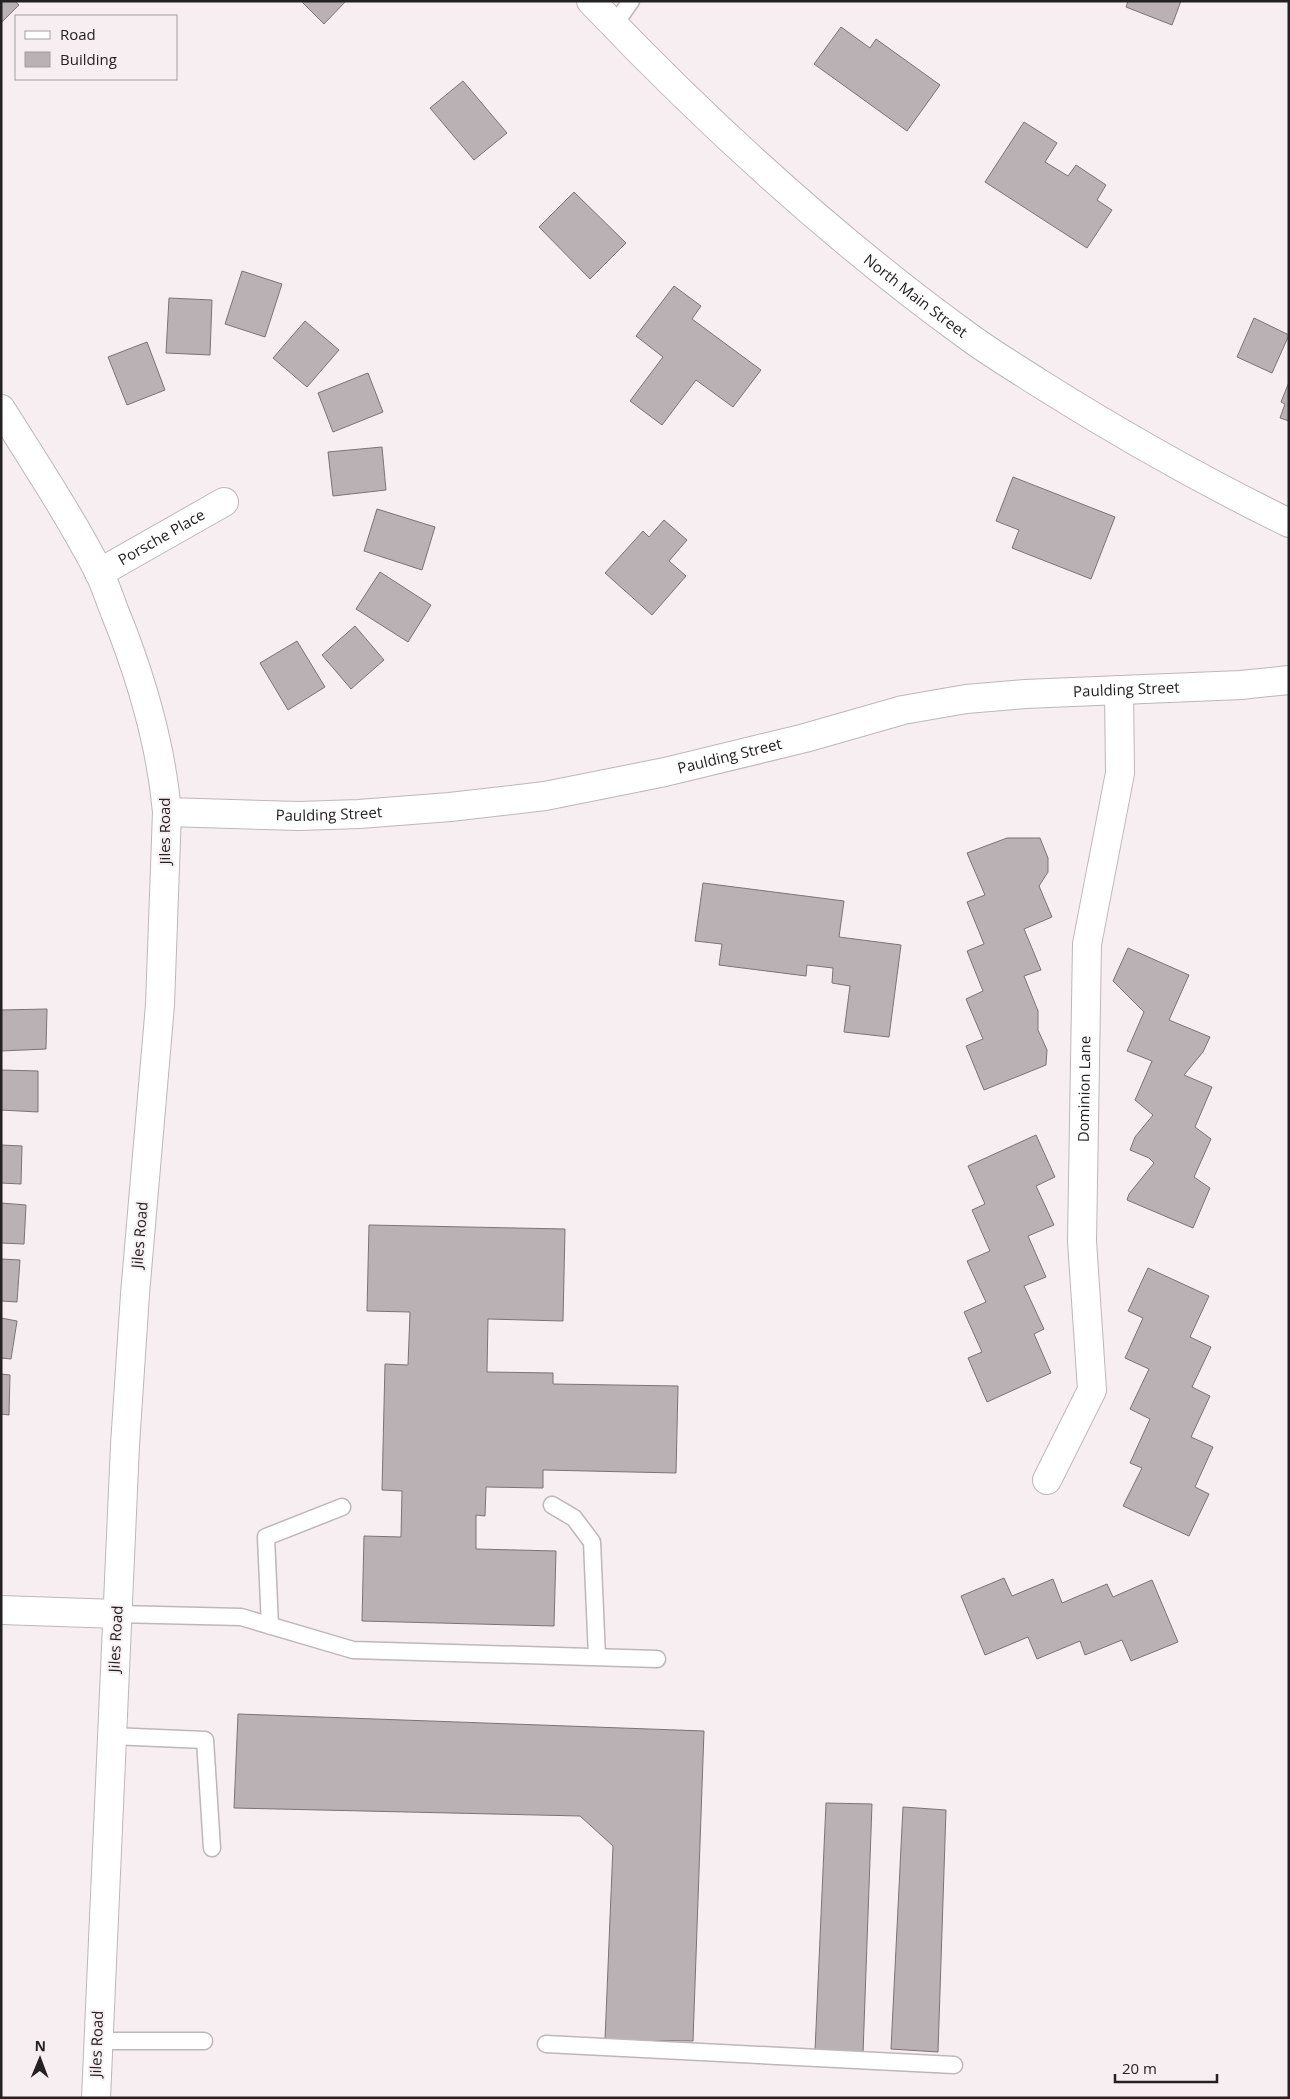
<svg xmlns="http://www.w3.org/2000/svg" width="1290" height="2099" font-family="'Open Sans',sans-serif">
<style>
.building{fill:#bab1b4;stroke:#7b7375}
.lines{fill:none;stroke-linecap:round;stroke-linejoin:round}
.service-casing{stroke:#bfb6b9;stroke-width:19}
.minor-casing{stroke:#bfb6b9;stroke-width:30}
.tertiary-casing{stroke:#bfb6b9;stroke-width:30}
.secondary-casing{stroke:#bfb6b9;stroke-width:30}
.service{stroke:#fff;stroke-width:16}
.minor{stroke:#fff;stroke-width:28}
.tertiary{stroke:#fff;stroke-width:28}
.secondary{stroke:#fff;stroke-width:28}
.labels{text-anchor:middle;stroke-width:4;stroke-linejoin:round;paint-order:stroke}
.street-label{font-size:15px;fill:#242122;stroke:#f7eef1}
</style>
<rect width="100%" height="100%" fill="#f7eef1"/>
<path class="building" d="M 1,1 L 15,1 L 19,5 L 1,23 Z
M 301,1 L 346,1 L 324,24 Z
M 1128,1 L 1181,1 L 1172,25 L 1126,7 Z
M 841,27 L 870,48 L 876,39 L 940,85 L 907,131 L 814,64 Z
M 463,81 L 507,133 L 474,160 L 430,108 Z
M 1024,122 L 1057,143 L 1045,162 L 1068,176 L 1076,165 L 1106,185 L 1097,200 L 1112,210 L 1087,248 L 985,182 Z
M 574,192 L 626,243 L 590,279 L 539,227 Z
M 242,271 L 282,284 L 265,337 L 225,324 Z
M 674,286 L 701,306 L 692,319 L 761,370 L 733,407 L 696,380 L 662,425 L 630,401 L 663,357 L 636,336 Z
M 169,298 L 212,300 L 210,355 L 166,353 Z
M 1254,318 L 1289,335 L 1272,373 L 1237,357 Z
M 305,321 L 339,350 L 307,387 L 273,358 Z
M 147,342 L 165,390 L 127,405 L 108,357 Z
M 368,373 L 383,412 L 333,432 L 318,393 Z
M 1289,382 L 1289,421 L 1280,418 L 1285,404 L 1281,402 Z
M 382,447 L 386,490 L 333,496 L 328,452 Z
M 1013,477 L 1115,517 L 1091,579 L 1012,548 L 1019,530 L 996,521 Z
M 377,509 L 435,527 L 422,570 L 364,551 Z
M 664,520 L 687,540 L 669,561 L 686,576 L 652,615 L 605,573 L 643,531 L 649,537 Z
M 380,572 L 431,605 L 408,642 L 356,609 Z
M 355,626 L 384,660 L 351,689 L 322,655 Z
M 297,641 L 325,687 L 288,710 L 260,663 Z
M 1007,838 L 1040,838 L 1048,858 L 1048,872 L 1039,886 L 1052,917 L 1024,929 L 1041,970 L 1024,976 L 1038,1011 L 1038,1030 L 1047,1050 L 1046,1065 L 984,1090 L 966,1046 L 983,1039 L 966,999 L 983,991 L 967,951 L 984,944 L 967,902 L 985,895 L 967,853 Z
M 703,883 L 844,901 L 839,937 L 901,945 L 889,1037 L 844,1032 L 850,986 L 832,983 L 833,968 L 807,965 L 806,976 L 719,965 L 722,944 L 695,941 Z
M 1128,948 L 1189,975 L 1169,1020 L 1210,1037 L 1203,1052 L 1184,1075 L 1212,1087 L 1195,1127 L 1211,1139 L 1194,1177 L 1210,1188 L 1193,1228 L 1127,1200 L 1129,1194 L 1154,1163 L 1149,1158 L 1130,1150 L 1135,1137 L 1153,1115 L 1135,1100 L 1152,1061 L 1127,1051 L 1144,1012 L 1113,981 Z
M 47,1009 L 46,1049 L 1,1051 L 1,1010 Z
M 1,1070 L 38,1071 L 38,1112 L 1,1110 Z
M 1036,1135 L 1055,1177 L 1036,1186 L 1054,1225 L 1028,1236 L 1046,1277 L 1024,1286 L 1044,1329 L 1034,1334 L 1051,1373 L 987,1402 L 968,1358 L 982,1352 L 964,1312 L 986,1302 L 967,1261 L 990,1251 L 972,1210 L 985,1204 L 968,1166 Z
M 1,1145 L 22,1146 L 21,1184 L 1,1183 Z
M 1,1203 L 26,1205 L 24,1244 L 1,1243 Z
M 369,1225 L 565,1229 L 563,1321 L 488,1319 L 487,1372 L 553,1373 L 553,1384 L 678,1386 L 676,1473 L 543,1470 L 543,1488 L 486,1487 L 485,1516 L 476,1515 L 476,1549 L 556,1551 L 554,1626 L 362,1621 L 364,1536 L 401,1537 L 402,1491 L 382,1490 L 385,1364 L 408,1365 L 410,1312 L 367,1311 Z
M 1,1259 L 20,1260 L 17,1302 L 1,1301 Z
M 1148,1268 L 1209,1296 L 1190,1337 L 1211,1347 L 1192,1387 L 1210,1396 L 1191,1437 L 1213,1447 L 1195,1487 L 1209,1494 L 1189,1536 L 1123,1506 L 1142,1468 L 1130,1463 L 1150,1419 L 1130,1409 L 1149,1369 L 1125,1358 L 1143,1318 L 1128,1311 Z
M 1,1318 L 17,1321 L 11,1359 L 1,1358 Z
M 1,1374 L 10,1375 L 9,1415 L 1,1414 Z
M 1004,1578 L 1012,1596 L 1053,1579 L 1062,1603 L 1107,1584 L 1113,1597 L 1152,1580 L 1178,1642 L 1131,1661 L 1122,1640 L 1085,1655 L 1080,1641 L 1037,1659 L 1028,1637 L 985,1655 L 961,1596 Z
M 238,1714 L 704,1731 L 693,2041 L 605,2040 L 613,1846 L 580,1816 L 234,1808 Z
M 826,1803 L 872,1804 L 863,2054 L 815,2051 Z
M 903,1807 L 946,1810 L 938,2052 L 891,2049 Z"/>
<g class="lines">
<defs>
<path id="service" d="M 614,25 L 631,1
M 552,1505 L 574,1518 L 592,1542 L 597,1657
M 117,1614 L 241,1617 L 353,1650 L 657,1659
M 270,1626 L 266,1537 L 342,1507
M 111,1736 L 205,1740 L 212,1848
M 97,2041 L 204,2041
M 546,2044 L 954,2065"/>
<g id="minor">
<path id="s1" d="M 99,573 L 224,502"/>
<path id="s2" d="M 167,812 L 299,816 L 359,814 L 450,807 L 545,796 L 665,772 L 805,738 L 903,710 L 966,699 L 1025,694 L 1241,685 L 1289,680"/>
<path id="s3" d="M 1047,1480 L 1092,1390 L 1082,1241 L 1087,944 L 1120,773 L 1119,690"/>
<path d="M 1,1610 L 117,1614"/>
</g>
<path id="tertiary" d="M 1,409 C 35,463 70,516 99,572 C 106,586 110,601 116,615 C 141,677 161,745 167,812 L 160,1005 L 135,1294 L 125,1445 L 96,2098"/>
<g id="secondary">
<path id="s4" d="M 591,1 C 707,123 832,238 969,337 C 992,354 1016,368 1039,383 C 1120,434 1203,481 1289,523"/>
</g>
</defs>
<use href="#service" class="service-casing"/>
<use href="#minor" class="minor-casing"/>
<use href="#tertiary" class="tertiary-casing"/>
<use href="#secondary" class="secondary-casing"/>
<use href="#service" class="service"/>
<use href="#minor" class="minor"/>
<use href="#tertiary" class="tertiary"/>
<use href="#secondary" class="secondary"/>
</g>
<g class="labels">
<g class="street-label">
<text dy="5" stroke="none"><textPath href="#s4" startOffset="439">North Main Street</textPath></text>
<text dy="5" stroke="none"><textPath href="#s1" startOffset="72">Porsche Place</textPath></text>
<text dy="5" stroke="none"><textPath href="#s2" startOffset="972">Paulding Street</textPath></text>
<text dy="5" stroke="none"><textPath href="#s2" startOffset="568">Paulding Street</textPath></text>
<text dy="5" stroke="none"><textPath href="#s2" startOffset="162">Paulding Street</textPath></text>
<text transform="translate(165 831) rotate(-90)" y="5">Jiles Road</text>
<text dy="5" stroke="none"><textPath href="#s3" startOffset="402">Dominion Lane</textPath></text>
<text transform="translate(140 1235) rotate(-85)" y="5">Jiles Road</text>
<text transform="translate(116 1639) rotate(-87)" y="5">Jiles Road</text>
<text transform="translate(97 2044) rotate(-88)" y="5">Jiles Road</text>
</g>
</g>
<rect width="1290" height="2099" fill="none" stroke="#242122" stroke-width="5"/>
<rect x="15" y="15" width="162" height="65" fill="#f7eef1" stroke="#a39c9e"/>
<rect x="25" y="31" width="25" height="8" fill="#ffffff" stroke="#a39c9e"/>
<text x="60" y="40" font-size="15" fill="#242122">Road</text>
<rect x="25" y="52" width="25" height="15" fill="#bab1b4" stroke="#a39c9e"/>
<text x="60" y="65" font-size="15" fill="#242122">Building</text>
<g transform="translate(40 2059) rotate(1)" stroke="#f7eef1" stroke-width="4" paint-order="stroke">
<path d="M0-4L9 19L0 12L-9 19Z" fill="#242122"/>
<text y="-8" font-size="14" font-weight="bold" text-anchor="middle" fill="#242122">N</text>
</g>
<path d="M1115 2074v8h102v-8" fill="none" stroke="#242122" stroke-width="2.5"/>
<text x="1122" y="2074" font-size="15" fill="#242122" stroke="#f7eef1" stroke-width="4" paint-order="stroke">20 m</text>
</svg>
